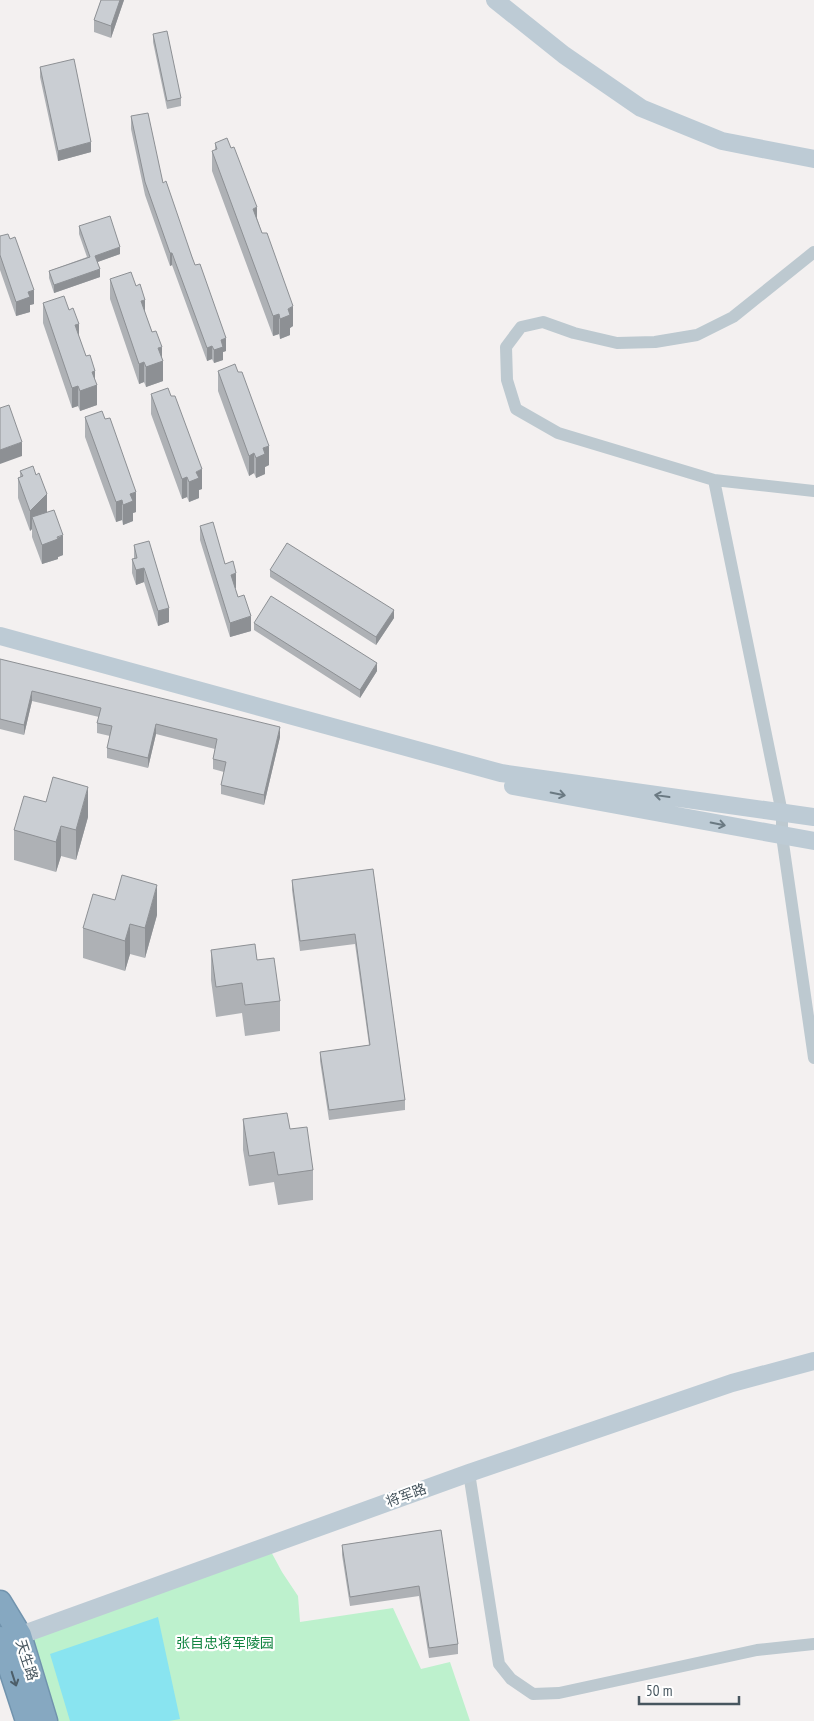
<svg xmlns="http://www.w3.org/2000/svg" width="814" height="1721" font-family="'PT Sans Narrow','Noto Sans SC',sans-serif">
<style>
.green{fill:#bdf1cd}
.water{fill:#89e4f0}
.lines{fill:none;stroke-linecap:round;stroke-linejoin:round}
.highway-casing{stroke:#7193ad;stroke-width:25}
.street{stroke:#bdc9d0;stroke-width:12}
.secondary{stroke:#bdcbd5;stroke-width:18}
.highway{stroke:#86a8c1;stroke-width:22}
.wall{fill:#aeb1b5}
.shaded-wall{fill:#8d9094}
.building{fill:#caced3;stroke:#8d9094}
.oneway{stroke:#6a7982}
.oneway2{stroke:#4d5e69}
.labels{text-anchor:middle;stroke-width:4.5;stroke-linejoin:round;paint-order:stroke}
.street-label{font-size:14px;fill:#47565f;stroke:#fff}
.park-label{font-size:14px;fill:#138542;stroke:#fff}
</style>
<rect width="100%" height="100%" fill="#f3f0f0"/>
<path class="green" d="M 268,1546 L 282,1572 L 298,1596 L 300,1622 L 393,1608 L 421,1669 L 450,1662 L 470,1721 L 48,1721 L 20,1635 Z"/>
<path class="water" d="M 158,1617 L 180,1719 L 169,1721 L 70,1721 L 50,1654 Z"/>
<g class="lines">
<defs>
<path id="highway" d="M 0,1602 L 20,1635 L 46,1721
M 0,1638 L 27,1721"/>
</defs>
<use href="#highway" class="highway-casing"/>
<path class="street" d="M 814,252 L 733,317 L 697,335 L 655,342 L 617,343 L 574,333 L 543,322 L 521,327 L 506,347 L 507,380 L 516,409 L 558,433 L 714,480 L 814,491
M 714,480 L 782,813 L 782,836 L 814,1058
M 469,1473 L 499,1664 L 511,1679 L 533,1694 L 559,1693 L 757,1650 L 814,1644"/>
<path class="secondary" d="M 495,0 L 564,55 L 641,108 L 722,141 L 814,159
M 0,636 L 501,773 L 814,817
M 513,786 L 814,841
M 10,1639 L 469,1473 L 732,1383 L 814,1361"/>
<use href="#highway" class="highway"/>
</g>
<path class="wall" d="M 101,0 L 124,0 L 111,38 L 94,32 L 94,20 Z
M 153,34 L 181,98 L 181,106 L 167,109 L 153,42 Z
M 40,67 L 91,152 L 58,161 L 40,77 Z
M 131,116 L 163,183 L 192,257 L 226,351 L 223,352 L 223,360 L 214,363 L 212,359 L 207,361 L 172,265 L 170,266 L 145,195 L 131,129 Z
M 215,143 L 257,218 L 293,326 L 290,328 L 290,335 L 280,339 L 279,334 L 273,336 L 212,171 L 212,151 L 215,150 Z
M 79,226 L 120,254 L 97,262 L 100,277 L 54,293 L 49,278 L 49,271 L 87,257 L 79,234 Z
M 0,236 L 34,304 L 30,305 L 30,312 L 16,316 L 0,270 Z
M 110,279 L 145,313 L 162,357 L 163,381 L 146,387 L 144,382 L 139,384 L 110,299 Z
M 43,303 L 79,337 L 95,382 L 97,405 L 80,411 L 78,406 L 72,408 L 43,323 Z
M 218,371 L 269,465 L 265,467 L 265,474 L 256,478 L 254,473 L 249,476 L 218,391 Z
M 151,394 L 202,489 L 199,490 L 199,498 L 189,502 L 187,497 L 182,499 L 151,414 Z
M 85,417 L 136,512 L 133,513 L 133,521 L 123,525 L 122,520 L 116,522 L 85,437 Z
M 20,471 L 47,512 L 63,555 L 58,557 L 58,559 L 42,564 L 32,537 L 32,529 L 30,531 L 18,498 L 18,478 L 20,477 Z
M 200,526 L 225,564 L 236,588 L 235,588 L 238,597 L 251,631 L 230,637 L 200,540 Z
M 134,545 L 169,622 L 158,626 L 144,582 L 136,585 L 132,573 L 132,559 L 134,559 Z
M 270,570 L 394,618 L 376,645 L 270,577 Z
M 254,623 L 377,671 L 360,698 L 254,630 Z
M 0,659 L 280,737 L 264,805 L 221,794 L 221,785 L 224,772 L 213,769 L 213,759 L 215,749 L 156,734 L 148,768 L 107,758 L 107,748 L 110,736 L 97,733 L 97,723 L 99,717 L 32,701 L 24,735 L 0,729 Z
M 88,817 L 76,860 L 61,856 L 56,872 L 14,860 L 14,830 Z
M 373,869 L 405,1100 L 405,1110 L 329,1120 L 320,1061 L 320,1052 L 369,1045 L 355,944 L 300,951 L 292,890 L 292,880 Z
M 157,915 L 145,958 L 130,954 L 125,971 L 83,958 L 83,928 Z
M 211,950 L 257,960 L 280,1001 L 280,1031 L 245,1036 L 242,1013 L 216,1017 L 211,980 Z
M 243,1119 L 290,1129 L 313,1170 L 313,1200 L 278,1205 L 274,1182 L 249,1186 L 243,1150 Z
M 441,1530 L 458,1644 L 458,1654 L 429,1658 L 419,1596 L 350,1606 L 342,1555 L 342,1545 Z"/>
<path class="shaded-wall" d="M 120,0 L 124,0 L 111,38 L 111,26 Z
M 91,142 L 91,152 L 58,161 L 58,151 Z
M 257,207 L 257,227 L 253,209 Z
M 120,247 L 120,254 L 95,263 L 95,256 Z
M 170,253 L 172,253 L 172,265 L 170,266 Z
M 100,269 L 100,277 L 54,293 L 54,285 Z
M 34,290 L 34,304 L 30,305 L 30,312 L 16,316 L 16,302 L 28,292 Z
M 145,300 L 145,320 L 141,301 Z
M 293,306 L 293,326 L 290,328 L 290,335 L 280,339 L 280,319 L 288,309 Z
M 279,314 L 279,334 L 273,336 L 273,316 Z
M 79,324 L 79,344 L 75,325 Z
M 226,338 L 226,351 L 223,352 L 223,360 L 214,363 L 214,350 L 221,340 Z
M 212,346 L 212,359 L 207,361 L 207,348 Z
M 162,347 L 162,361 L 163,361 L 163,381 L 146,387 L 146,367 L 158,348 Z
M 144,362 L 144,382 L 139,384 L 139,364 Z
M 95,371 L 95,385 L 97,385 L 97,405 L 80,411 L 80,391 L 92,372 Z
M 78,386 L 78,406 L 72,408 L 72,388 Z
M 22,442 L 22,456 L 0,464 L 0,450 Z
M 269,446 L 269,465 L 265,467 L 265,474 L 256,478 L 256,458 L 263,448 Z
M 254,453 L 254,473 L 249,476 L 249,456 Z
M 202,469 L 202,489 L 199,490 L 199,498 L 189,502 L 189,482 L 196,472 Z
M 187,477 L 187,497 L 182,499 L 182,479 Z
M 136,492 L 136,512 L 133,513 L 133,521 L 123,525 L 123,505 L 130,494 Z
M 47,494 L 47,514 L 32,517 L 32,529 L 30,531 L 30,511 Z
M 122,500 L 122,520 L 116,522 L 116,502 Z
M 63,535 L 63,555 L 58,557 L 58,559 L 42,564 L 42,545 Z
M 144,568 L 144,582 L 136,585 L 136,570 Z
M 236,573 L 236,588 L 231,589 L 231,575 Z
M 169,608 L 169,622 L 158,626 L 158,611 Z
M 394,610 L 394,618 L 376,645 L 376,637 Z
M 251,616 L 251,631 L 230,637 L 230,623 Z
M 377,663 L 377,671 L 360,698 L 360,690 Z
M 32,691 L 32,701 L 24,735 L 24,725 Z
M 156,724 L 156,734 L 148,768 L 148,758 Z
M 280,727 L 280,737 L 264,805 L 264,795 Z
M 88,787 L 88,817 L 76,860 L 76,830 Z
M 61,826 L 61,856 L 56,872 L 56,842 Z
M 157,885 L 157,915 L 145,958 L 145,928 Z
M 130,924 L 130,954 L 125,971 L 125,941 Z"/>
<path class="building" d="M 101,0 L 120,0 L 111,26 L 94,20 Z
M 167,31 L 181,98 L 167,101 L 153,34 Z
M 74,59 L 91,142 L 58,151 L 40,67 Z
M 148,113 L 163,183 L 166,181 L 192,257 L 195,265 L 200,264 L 226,338 L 221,340 L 223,347 L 214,350 L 212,346 L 207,348 L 172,253 L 170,253 L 145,182 L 131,116 Z
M 227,138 L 231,148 L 234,147 L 257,207 L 253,209 L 262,233 L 267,233 L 293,306 L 288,309 L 290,315 L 280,319 L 279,314 L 273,316 L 212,151 L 217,149 L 215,143 Z
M 110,216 L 120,247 L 95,256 L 100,269 L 54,285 L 49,271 L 90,257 L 79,226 Z
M 8,234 L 10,239 L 15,237 L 34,290 L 28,292 L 30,297 L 16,302 L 0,255 L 0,236 Z
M 131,272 L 136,286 L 140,284 L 145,300 L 141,301 L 152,332 L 156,331 L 162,347 L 158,348 L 163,361 L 146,367 L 144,362 L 139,364 L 110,279 Z
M 64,296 L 69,310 L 73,308 L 79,324 L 75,325 L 86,356 L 90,355 L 95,371 L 92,372 L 97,385 L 80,391 L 78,386 L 72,388 L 43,303 Z
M 235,364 L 238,372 L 242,372 L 269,446 L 263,448 L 265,454 L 256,458 L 254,453 L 249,456 L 218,371 Z
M 168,388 L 171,396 L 175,396 L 202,469 L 196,472 L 199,478 L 189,482 L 187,477 L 182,479 L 151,394 Z
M 9,405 L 22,442 L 0,450 L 0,408 Z
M 102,411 L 105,419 L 110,418 L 136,492 L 130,494 L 133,501 L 123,505 L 122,500 L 116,502 L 85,417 Z
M 33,466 L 36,475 L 39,473 L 47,494 L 30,511 L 18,478 L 23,476 L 20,471 Z
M 54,510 L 63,535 L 57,537 L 58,539 L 42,545 L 32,517 Z
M 213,522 L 225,564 L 233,561 L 236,573 L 231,575 L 238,597 L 244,595 L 251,616 L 230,623 L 200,526 Z
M 149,541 L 169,608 L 158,611 L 144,568 L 136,570 L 132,559 L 137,558 L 134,545 Z
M 287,543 L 394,610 L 376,637 L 270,570 Z
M 271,596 L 377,663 L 360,690 L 254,623 Z
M 0,659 L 280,727 L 264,795 L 221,785 L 226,762 L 213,759 L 217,739 L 156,724 L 148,758 L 107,748 L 112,726 L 97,723 L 101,708 L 32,691 L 24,725 L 0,719 Z
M 53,777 L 88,787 L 76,830 L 61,826 L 56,842 L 14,830 L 24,796 L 46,802 Z
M 373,869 L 405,1100 L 329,1110 L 320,1052 L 370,1045 L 355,934 L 300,941 L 292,880 Z
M 122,875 L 157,885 L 145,928 L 130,924 L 125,941 L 83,928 L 93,894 L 115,900 Z
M 255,944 L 257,960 L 274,958 L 280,1001 L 245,1005 L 242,983 L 216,987 L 211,950 Z
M 287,1113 L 290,1129 L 307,1127 L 313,1170 L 278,1175 L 274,1152 L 249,1156 L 243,1119 Z
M 441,1530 L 458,1644 L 429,1648 L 419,1586 L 350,1597 L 342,1545 Z"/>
<defs><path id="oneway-shaft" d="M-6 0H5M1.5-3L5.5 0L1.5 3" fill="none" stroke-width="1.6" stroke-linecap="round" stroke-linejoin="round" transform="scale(1.25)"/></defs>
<g class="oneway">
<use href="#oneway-shaft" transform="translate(558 794) rotate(11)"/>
<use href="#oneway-shaft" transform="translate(662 796) rotate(-172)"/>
<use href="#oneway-shaft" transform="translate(718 824) rotate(11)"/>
</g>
<use class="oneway2" href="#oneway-shaft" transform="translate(14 1679) rotate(72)"/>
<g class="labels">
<g class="street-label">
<text transform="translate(406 1495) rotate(-20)" y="5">将军路</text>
<text transform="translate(27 1660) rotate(72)" y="5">天生路</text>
</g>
<g class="park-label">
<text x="225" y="1648">张自忠将军陵园</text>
</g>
</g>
<path d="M639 1696v8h100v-8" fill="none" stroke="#47565f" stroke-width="2.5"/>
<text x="646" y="1696" font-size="15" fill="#47565f" stroke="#ffffff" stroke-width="4" paint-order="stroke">50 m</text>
</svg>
